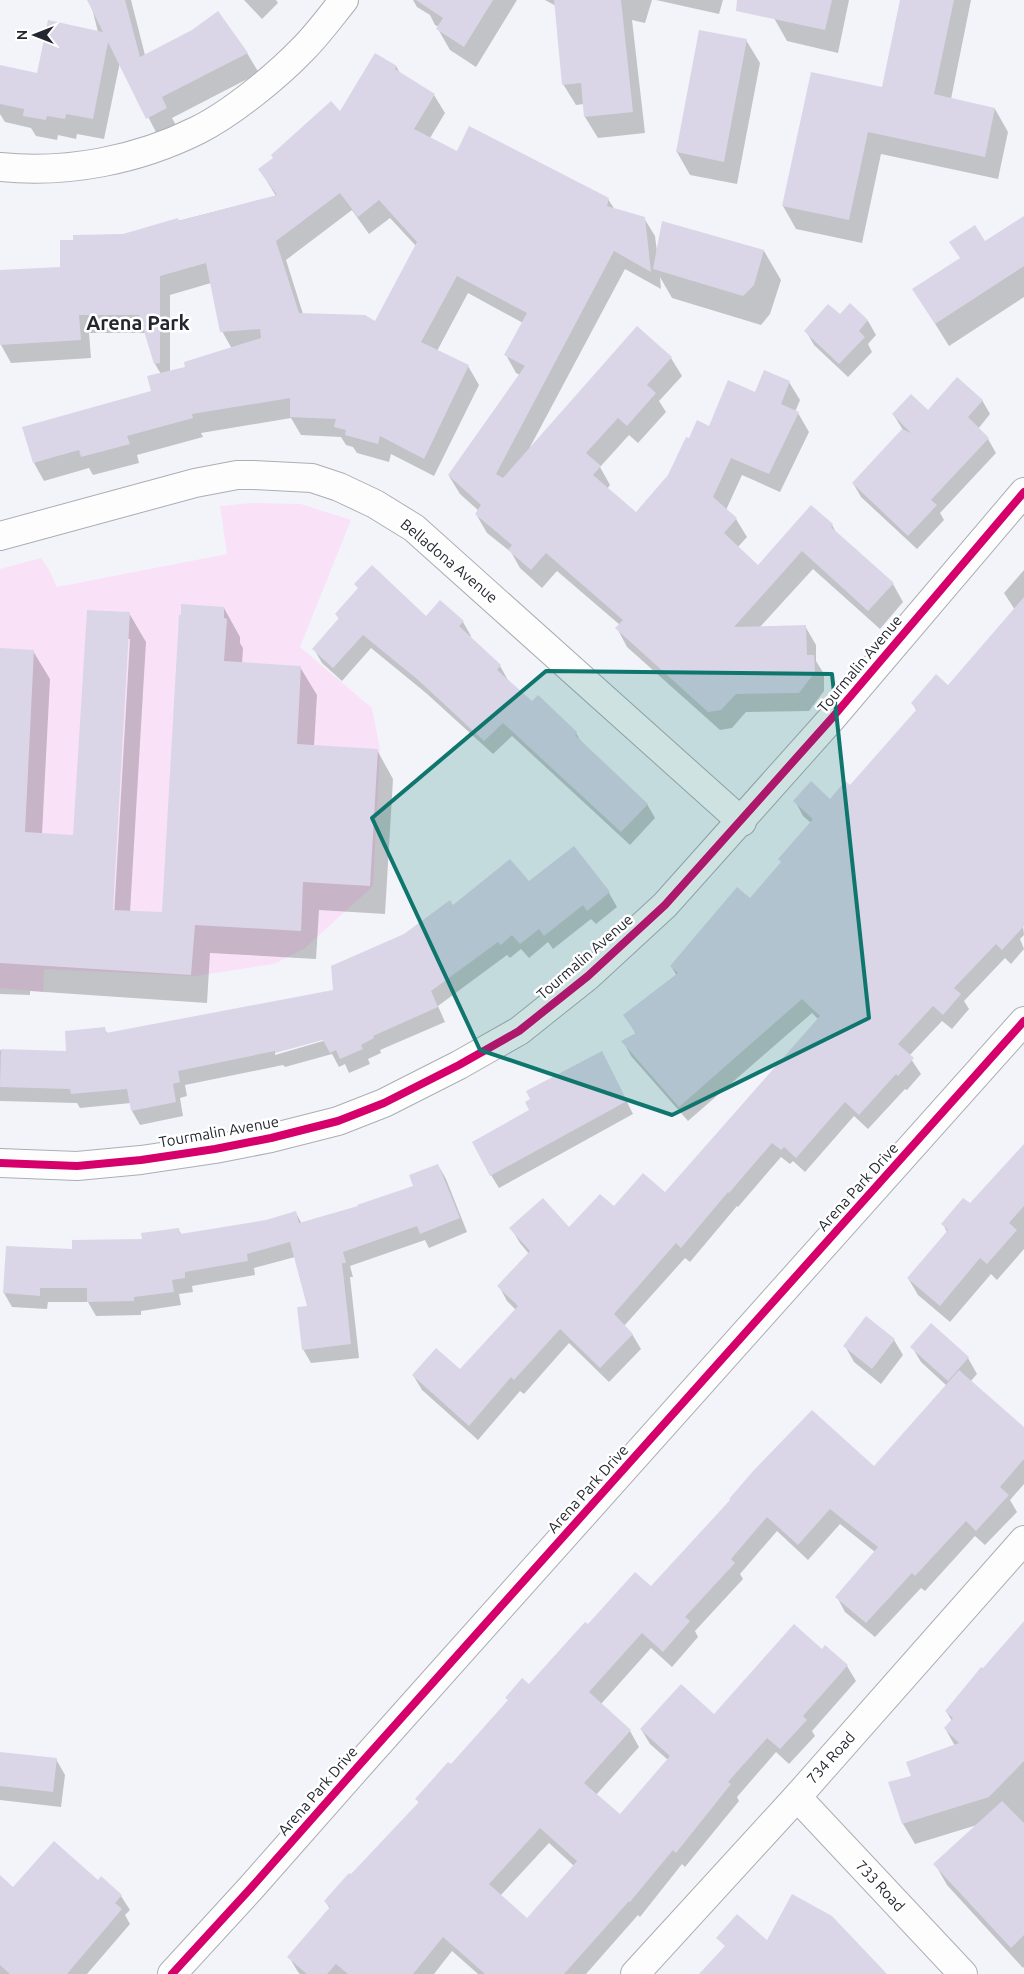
<svg xmlns="http://www.w3.org/2000/svg" width="1024" height="1974" font-family="Ubuntu,sans-serif">
<style>
.green{fill:#f9e2f8}
.shadow{fill:#0003;fill-rule:evenodd}
.building{fill:#dad6e8;fill-rule:evenodd}
.lines{fill:none;stroke-linecap:round;stroke-linejoin:round}
.minor-casing{stroke:#abaeb3;stroke-width:30}
.tertiary-casing{stroke:#abaeb3;stroke-width:30}
.minor{stroke:#fdfdfe;stroke-width:28}
.tertiary{stroke:#fdfdfe;stroke-width:28}
.cycleway-casing{stroke:#fff;stroke-width:11}
.cycleway{stroke:#d6006c;stroke-width:8}
.marked{fill:#0f766e;fill-opacity:0.2;stroke:#0f766e;stroke-width:4;stroke-linejoin:round}
.labels{text-anchor:middle;stroke-width:5;stroke-linejoin:round;paint-order:stroke}
.street-label{font-size:15px;fill:#24272f;stroke:#fff}
.district-label{font-size:20px;font-weight:bold;fill:#24272f;stroke:#fff}
</style>
<rect width="100%" height="100%" fill="#f2f4f9"/>
<path class="green" d="M 252,503 L 301,504 L 351,520 L 300,647 L 372,708 L 380,749 L 373,886 L 305,948 L 274,964 L 195,976 L 44,969 L 43,992 L 0,988 L 0,569 L 41,558 L 49,570 L 57,587 L 227,554 L 220,506 Z"/>
<path class="shadow" d="M 90,0 L 131,0 L 145,55 L 193,31 L 247,53 L 259,73 L 172,118 L 178,129 L 159,138 L 120,62 L 104,139 L 77,134 L 76,139 L 58,135 L 57,140 L 36,136 L 31,128 L 5,122 L 0,114 L 0,69 L 38,74 L 98,32 Z
M 244,0 L 276,0 L 278,3 L 262,19 Z
M 413,0 L 517,0 L 476,67 L 450,50 L 438,29 L 439,27 L 435,25 L 430,15 L 417,7 Z
M 545,0 L 652,0 L 645,23 L 632,20 L 645,133 L 598,138 L 585,117 L 584,104 L 576,105 L 563,84 L 556,6 Z
M 656,0 L 723,0 L 719,14 Z
M 778,0 L 849,0 L 838,53 L 787,41 L 774,18 Z
M 901,0 L 971,0 L 951,99 L 995,109 L 1008,132 L 998,179 L 881,154 L 862,243 L 796,229 L 783,206 L 883,88 Z
M 746,40 L 760,63 L 737,184 L 690,175 L 677,152 Z
M 396,66 L 400,73 L 434,95 L 445,113 L 430,138 L 458,153 L 608,199 L 615,210 L 644,218 L 655,236 L 657,252 L 764,251 L 781,280 L 770,314 L 761,325 L 672,298 L 660,277 L 661,289 L 625,269 L 529,449 L 671,358 L 682,376 L 659,401 L 666,412 L 638,443 L 629,435 L 600,467 L 610,485 L 607,489 L 636,513 L 669,476 L 689,440 L 756,394 L 789,382 L 800,400 L 795,412 L 798,413 L 809,432 L 780,492 L 742,475 L 726,510 L 736,519 L 747,537 L 737,548 L 758,567 L 832,525 L 837,534 L 893,584 L 903,602 L 880,629 L 813,569 L 760,627 L 805,626 L 816,645 L 816,661 L 824,674 L 824,691 L 809,711 L 746,712 L 732,728 L 720,730 L 627,647 L 617,628 L 620,625 L 557,571 L 542,588 L 520,568 L 511,552 L 487,533 L 476,514 L 479,511 L 460,494 L 449,476 L 520,375 L 516,373 L 506,355 L 523,323 L 468,293 L 437,351 L 468,366 L 479,385 L 434,476 L 391,454 L 389,462 L 357,453 L 353,447 L 346,445 L 341,437 L 301,435 L 291,418 L 201,433 L 203,437 L 137,455 L 139,463 L 93,475 L 89,468 L 44,481 L 34,463 L 152,392 L 161,374 L 155,364 L 146,333 L 89,333 L 91,358 L 11,363 L 0,343 L 0,271 L 61,268 L 123,235 L 276,196 L 260,170 L 340,113 ZM 352,210 L 369,234 L 390,218 L 416,246 L 375,323 L 303,314 L 286,260 ZM 211,283 L 222,331 L 232,349 L 186,368 L 170,372 L 170,295 Z
M 1024,222 L 1024,297 L 949,346 L 914,290 L 984,243 Z
M 850,305 L 868,321 L 876,335 L 868,344 L 872,352 L 848,377 L 814,345 L 806,331 L 840,315 Z
M 982,400 L 990,414 L 978,429 L 988,439 L 996,453 L 940,513 L 944,520 L 917,549 L 861,497 L 853,483 L 903,430 L 893,414 L 928,412 Z
M 1024,570 L 1024,924 L 1023,926 L 1024,935 L 1020,939 L 1024,949 L 1011,964 L 1005,958 L 964,1001 L 969,1009 L 952,1029 L 942,1021 L 909,1056 L 921,1074 L 907,1090 L 905,1089 L 868,1129 L 854,1116 L 805,1172 L 793,1161 L 790,1164 L 781,1157 L 738,1207 L 737,1206 L 690,1262 L 685,1258 L 624,1326 L 632,1334 L 641,1349 L 609,1382 L 569,1343 L 524,1394 L 520,1391 L 478,1440 L 422,1390 L 413,1375 L 460,1370 L 516,1310 L 507,1301 L 499,1286 L 529,1254 L 520,1243 L 511,1228 L 569,1229 L 614,1208 L 665,1194 L 818,1019 L 812,1013 L 688,1121 L 631,1056 L 623,1041 L 636,1034 L 625,1016 L 677,976 L 671,966 L 750,900 L 782,863 L 811,823 L 803,816 L 795,801 L 830,800 L 850,787 L 917,711 L 912,703 L 948,687 L 1015,610 L 1004,593 Z
M 356,584 L 426,618 L 463,622 L 471,636 L 469,638 L 500,666 L 508,680 L 533,703 L 538,697 L 576,733 L 583,745 L 647,804 L 655,818 L 630,845 L 512,736 L 493,754 L 426,693 L 371,648 L 342,681 L 322,663 L 314,649 L 340,620 L 336,614 L 359,590 Z
M 224,608 L 240,637 L 240,643 L 243,648 L 242,664 L 300,667 L 317,695 L 314,746 L 377,750 L 393,779 L 385,914 L 319,910 L 316,959 L 210,953 L 207,1003 L 30,991 L 30,995 L 0,994 L 0,649 L 33,651 L 50,679 L 42,834 L 74,836 L 129,613 L 146,642 L 130,912 L 163,914 ZM 127,639 L 130,639 L 114,916 L 112,916 Z
M 528,882 L 609,893 L 617,907 L 596,924 L 591,919 L 553,949 L 548,942 L 529,958 L 521,949 L 510,958 L 507,955 L 438,1006 L 445,1022 L 380,1050 L 381,1053 L 368,1059 L 370,1064 L 349,1073 L 345,1064 L 339,1067 L 332,1054 L 285,1067 L 283,1065 L 185,1085 L 187,1096 L 180,1098 L 183,1116 L 140,1125 L 132,1111 L 131,1103 L 80,1108 L 77,1103 L 0,1101 L 0,1050 L 68,1052 L 104,1029 L 108,1034 L 334,991 L 404,935 L 453,907 ZM 329,1037 L 330,1039 L 275,1055 L 275,1052 Z
M 609,1066 L 633,1114 L 499,1188 L 491,1175 Z
M 1024,1146 L 1024,1249 L 997,1280 L 991,1274 L 950,1322 L 918,1295 L 908,1278 L 947,1232 L 943,1224 L 970,1204 Z
M 438,1165 L 446,1179 L 467,1232 L 429,1248 L 425,1240 L 350,1266 L 353,1277 L 350,1277 L 359,1358 L 311,1363 L 303,1349 L 309,1307 L 295,1257 L 254,1268 L 255,1275 L 192,1286 L 193,1292 L 179,1294 L 181,1305 L 141,1311 L 141,1315 L 96,1316 L 88,1302 L 48,1302 L 47,1309 L 12,1307 L 4,1293 L 73,1251 L 144,1240 L 178,1229 L 182,1235 L 267,1221 L 296,1213 L 302,1224 L 359,1207 L 415,1186 Z
M 932,1325 L 968,1358 L 977,1374 L 970,1382 L 1024,1429 L 1024,1484 L 1010,1500 L 1017,1512 L 985,1545 L 975,1536 L 925,1591 L 921,1588 L 875,1637 L 845,1612 L 837,1597 L 875,1552 L 840,1524 L 808,1560 L 777,1531 L 740,1574 L 743,1579 L 695,1631 L 698,1637 L 672,1667 L 651,1648 L 601,1704 L 630,1731 L 639,1747 L 596,1795 L 620,1816 L 668,1760 L 650,1744 L 641,1729 L 714,1716 L 822,1650 L 847,1666 L 856,1681 L 812,1731 L 815,1736 L 789,1764 L 776,1752 L 737,1797 L 739,1801 L 685,1867 L 682,1864 L 640,1917 L 638,1915 L 586,1974 L 478,1974 L 452,1951 L 434,1974 L 300,1974 L 298,1972 L 289,1957 L 330,1909 L 325,1901 L 351,1876 L 419,1803 L 417,1799 L 588,1626 L 651,1588 L 731,1501 L 874,1467 L 947,1386 L 921,1362 L 912,1347 ZM 549,1843 L 574,1866 L 527,1920 L 500,1896 Z
M 894,1340 L 903,1355 L 881,1384 L 854,1362 L 845,1346 Z
M 1024,1625 L 1024,1967 L 1023,1968 L 947,1885 L 935,1864 L 977,1825 L 915,1844 L 903,1824 L 912,1776 L 955,1746 L 945,1728 L 952,1721 L 946,1711 Z
M 0,1753 L 56,1759 L 65,1775 L 61,1807 L 0,1800 Z
M 101,1878 L 121,1896 L 130,1910 L 125,1915 L 130,1924 L 87,1974 L 0,1974 L 0,1904 L 98,1881 Z"/>
<path class="building" d="M 87,0 L 125,0 L 140,57 L 192,30 L 218,11 L 248,53 L 162,97 L 167,108 L 146,119 L 108,42 L 93,119 L 66,114 L 65,119 L 47,116 L 46,120 L 23,116 L 24,109 L 0,104 L 0,65 L 37,73 L 48,20 L 103,32 Z
M 416,0 L 493,0 L 464,47 L 436,29 L 443,18 Z
M 554,0 L 621,0 L 633,112 L 584,117 L 581,83 L 562,85 Z
M 737,0 L 832,0 L 825,30 L 736,11 Z
M 900,0 L 954,0 L 934,94 L 995,108 L 985,157 L 868,132 L 849,220 L 782,206 L 811,72 L 882,87 Z
M 699,30 L 747,39 L 724,162 L 676,152 Z
M 375,53 L 397,66 L 395,69 L 435,94 L 414,129 L 457,151 L 469,126 L 609,198 L 607,206 L 645,217 L 651,272 L 614,251 L 496,474 L 503,478 L 637,326 L 672,357 L 647,385 L 656,393 L 627,426 L 618,418 L 586,453 L 601,466 L 593,475 L 636,512 L 668,475 L 686,437 L 689,438 L 697,420 L 709,426 L 728,380 L 755,392 L 764,370 L 790,381 L 781,404 L 799,412 L 769,474 L 731,458 L 713,497 L 737,518 L 724,533 L 758,565 L 811,505 L 833,524 L 831,527 L 894,583 L 868,611 L 802,551 L 734,627 L 806,625 L 807,655 L 814,655 L 815,672 L 799,693 L 736,694 L 721,710 L 708,712 L 615,628 L 623,620 L 546,553 L 531,570 L 508,550 L 512,545 L 475,514 L 481,505 L 448,475 L 525,366 L 504,355 L 527,313 L 457,276 L 421,342 L 469,365 L 424,459 L 380,436 L 378,444 L 345,435 L 346,430 L 334,427 L 336,419 L 290,417 L 290,398 L 192,414 L 193,418 L 127,436 L 130,444 L 81,457 L 79,450 L 33,463 L 22,427 L 151,391 L 147,376 L 185,367 L 184,362 L 261,338 L 260,329 L 220,332 L 206,263 L 160,276 L 160,363 L 154,364 L 139,315 L 79,315 L 81,340 L 0,345 L 0,270 L 60,267 L 60,240 L 73,240 L 73,235 L 123,234 L 178,218 L 179,221 L 277,195 L 258,169 L 273,158 L 271,155 L 331,101 L 340,111 ZM 340,193 L 358,217 L 379,200 L 417,242 L 375,321 L 365,315 L 299,313 L 276,241 Z
M 1024,216 L 1024,266 L 935,324 L 912,289 L 960,258 L 949,242 L 975,225 L 985,241 Z
M 662,221 L 764,250 L 754,285 L 743,296 L 653,269 Z
M 850,303 L 868,320 L 859,331 L 865,337 L 839,364 L 804,331 L 828,304 L 840,314 Z
M 957,377 L 983,400 L 968,417 L 989,438 L 931,500 L 937,505 L 908,536 L 852,483 L 902,429 L 911,433 L 892,414 L 911,394 L 928,410 Z
M 372,565 L 426,616 L 440,600 L 464,621 L 459,626 L 501,665 L 497,670 L 532,701 L 538,695 L 577,732 L 575,735 L 648,804 L 621,832 L 503,723 L 484,741 L 417,679 L 363,635 L 333,668 L 312,649 L 339,618 L 335,614 L 358,588 L 354,584 Z
M 1024,597 L 1024,926 L 1002,950 L 996,944 L 954,988 L 961,994 L 943,1015 L 933,1006 L 898,1044 L 914,1058 L 898,1076 L 896,1074 L 859,1115 L 845,1102 L 796,1158 L 784,1147 L 781,1150 L 772,1143 L 729,1193 L 728,1192 L 681,1248 L 676,1243 L 614,1314 L 633,1334 L 600,1368 L 560,1329 L 514,1380 L 511,1377 L 469,1426 L 412,1375 L 436,1348 L 460,1369 L 518,1306 L 497,1286 L 530,1251 L 509,1228 L 543,1198 L 569,1227 L 600,1194 L 614,1206 L 643,1173 L 665,1192 L 820,1016 L 802,999 L 679,1107 L 621,1041 L 636,1033 L 623,1015 L 678,973 L 670,966 L 737,887 L 750,898 L 781,862 L 778,859 L 813,819 L 793,801 L 811,781 L 830,799 L 845,781 L 850,785 L 917,709 L 911,703 L 936,674 L 948,685 Z
M 181,604 L 224,607 L 224,618 L 227,619 L 224,661 L 301,666 L 297,744 L 378,749 L 370,886 L 303,882 L 301,931 L 195,925 L 191,975 L 0,963 L 0,648 L 34,650 L 25,832 L 73,835 L 87,610 L 130,612 L 113,910 L 162,912 L 179,615 L 181,615 Z
M 574,846 L 610,892 L 587,911 L 583,905 L 544,936 L 539,929 L 520,944 L 512,935 L 501,945 L 498,942 L 431,991 L 438,1007 L 373,1036 L 374,1038 L 361,1045 L 363,1049 L 340,1059 L 336,1050 L 330,1053 L 323,1040 L 275,1053 L 275,1051 L 178,1071 L 180,1082 L 173,1084 L 176,1102 L 131,1111 L 127,1089 L 71,1094 L 70,1089 L 0,1087 L 1,1049 L 66,1051 L 65,1031 L 105,1027 L 106,1033 L 333,990 L 331,966 L 404,934 L 450,900 L 453,905 L 510,859 L 529,881 Z
M 602,1051 L 627,1101 L 490,1176 L 472,1142 L 529,1110 L 525,1102 L 530,1099 L 526,1091 Z
M 1024,1144 L 1024,1206 L 1009,1223 L 1017,1230 L 987,1264 L 980,1258 L 940,1306 L 907,1278 L 948,1230 L 941,1224 L 963,1198 L 970,1203 Z
M 438,1164 L 460,1218 L 420,1234 L 417,1226 L 343,1252 L 346,1263 L 342,1263 L 351,1344 L 302,1350 L 297,1307 L 307,1306 L 290,1242 L 247,1254 L 248,1261 L 185,1272 L 185,1278 L 172,1280 L 174,1292 L 134,1297 L 134,1301 L 87,1302 L 87,1288 L 40,1288 L 40,1296 L 3,1293 L 6,1246 L 72,1249 L 72,1240 L 142,1239 L 141,1233 L 179,1228 L 180,1234 L 266,1220 L 296,1211 L 299,1223 L 358,1206 L 357,1205 L 413,1186 L 409,1175 Z
M 866,1316 L 895,1339 L 872,1369 L 843,1346 Z
M 931,1323 L 969,1357 L 948,1381 L 910,1347 Z
M 959,1370 L 1024,1427 L 1024,1459 L 1000,1487 L 1009,1495 L 976,1531 L 966,1521 L 915,1576 L 912,1573 L 866,1623 L 835,1597 L 878,1547 L 830,1509 L 798,1545 L 767,1517 L 731,1559 L 735,1563 L 685,1617 L 690,1621 L 663,1652 L 642,1633 L 589,1692 L 631,1730 L 584,1783 L 620,1814 L 670,1756 L 640,1729 L 681,1684 L 714,1714 L 794,1624 L 822,1649 L 825,1645 L 848,1665 L 803,1716 L 807,1720 L 780,1749 L 767,1738 L 728,1782 L 731,1784 L 676,1853 L 673,1850 L 630,1902 L 629,1901 L 564,1974 L 485,1974 L 443,1937 L 413,1974 L 348,1974 L 336,1964 L 327,1974 L 307,1974 L 287,1957 L 330,1907 L 324,1901 L 349,1873 L 351,1874 L 419,1802 L 415,1799 L 448,1762 L 451,1764 L 508,1700 L 505,1698 L 522,1678 L 529,1684 L 585,1622 L 588,1624 L 635,1572 L 651,1586 L 730,1500 L 729,1499 L 754,1470 L 812,1410 L 874,1466 ZM 540,1828 L 577,1861 L 527,1918 L 489,1884 Z
M 1024,1621 L 1024,1761 L 989,1797 L 902,1824 L 888,1782 L 911,1776 L 906,1762 L 959,1743 L 944,1728 L 953,1718 L 945,1711 L 973,1677 L 981,1667 L 983,1668 Z
M 0,1752 L 57,1758 L 53,1792 L 0,1786 Z
M 1002,1801 L 1024,1823 L 1024,1935 L 1011,1948 L 933,1864 Z
M 54,1841 L 98,1880 L 101,1876 L 122,1895 L 115,1903 L 122,1909 L 67,1974 L 10,1974 L 0,1965 L 0,1875 L 13,1887 Z
M 792,1894 L 832,1916 L 887,1974 L 699,1974 L 725,1946 L 716,1938 L 737,1914 L 767,1940 Z"/>
<g class="lines">
<defs>
<path id="minor" d="M 0,167 C 67,174 138,160 198,130 C 232,113 277,76 303,49 C 318,34 331,16 344,0
M 0,536 L 195,483 L 237,475 L 253,475 L 312,478 L 339,487 L 375,504 L 414,528 L 742,822
M 0,1163 L 77,1166 L 141,1160 L 215,1149 L 271,1138 L 338,1121 L 384,1103 L 459,1065 L 519,1031 L 588,976 L 665,905 L 832,718 L 1024,492
M 797,1797 L 963,1974
M 635,1974 L 797,1797 L 1024,1540"/>
<path id="tertiary" d="M 172,1974 L 250,1889 L 362,1762 L 1024,1021"/>
</defs>
<use href="#minor" class="minor-casing"/>
<use href="#tertiary" class="tertiary-casing"/>
<use href="#minor" class="minor"/>
<use href="#tertiary" class="tertiary"/>
<defs>
<path id="cycleway" d="M 0,1163 L 77,1166 L 141,1160 L 215,1149 L 271,1138 L 338,1121 L 384,1103 L 459,1065 L 519,1031 L 588,976 L 665,905 L 832,718 L 1024,492
M 172,1974 L 250,1889 L 362,1762 L 1024,1021"/>
</defs>
<use href="#cycleway" class="cycleway-casing"/>
<use href="#cycleway" class="cycleway"/>
</g>
<path class="marked" d="M 546,671 L 832,674 L 869,1018 L 672,1115 L 480,1050 L 372,818 Z"/>
<g class="labels">
<g class="street-label">
<text transform="translate(449 561) rotate(40)" y="5">Belladona Avenue</text>
<text transform="translate(860 664) rotate(-50)" y="5">Tourmalin Avenue</text>
<text transform="translate(585 957) rotate(-41)" y="5">Tourmalin Avenue</text>
<text transform="translate(219 1132) rotate(-10)" y="5">Tourmalin Avenue</text>
<text transform="translate(858 1187) rotate(-48)" y="5">Arena Park Drive</text>
<text transform="translate(588 1489) rotate(-48)" y="5">Arena Park Drive</text>
<text transform="translate(831 1758) rotate(-48)" y="5">734 Road</text>
<text transform="translate(318 1791) rotate(-49)" y="5">Arena Park Drive</text>
<text transform="translate(880 1886) rotate(47)" y="5">733 Road</text>
</g>
<g class="district-label">
<text x="138" y="330">Arena Park</text>
</g>
</g>
<g transform="translate(35 35) rotate(270)" stroke="#ffffff" stroke-width="4" paint-order="stroke">
<path d="M0-4L9 19L0 12L-9 19Z" fill="#24272f"/>
<text y="-8" font-size="14" font-weight="bold" text-anchor="middle" fill="#24272f">N</text>
</g>
</svg>
